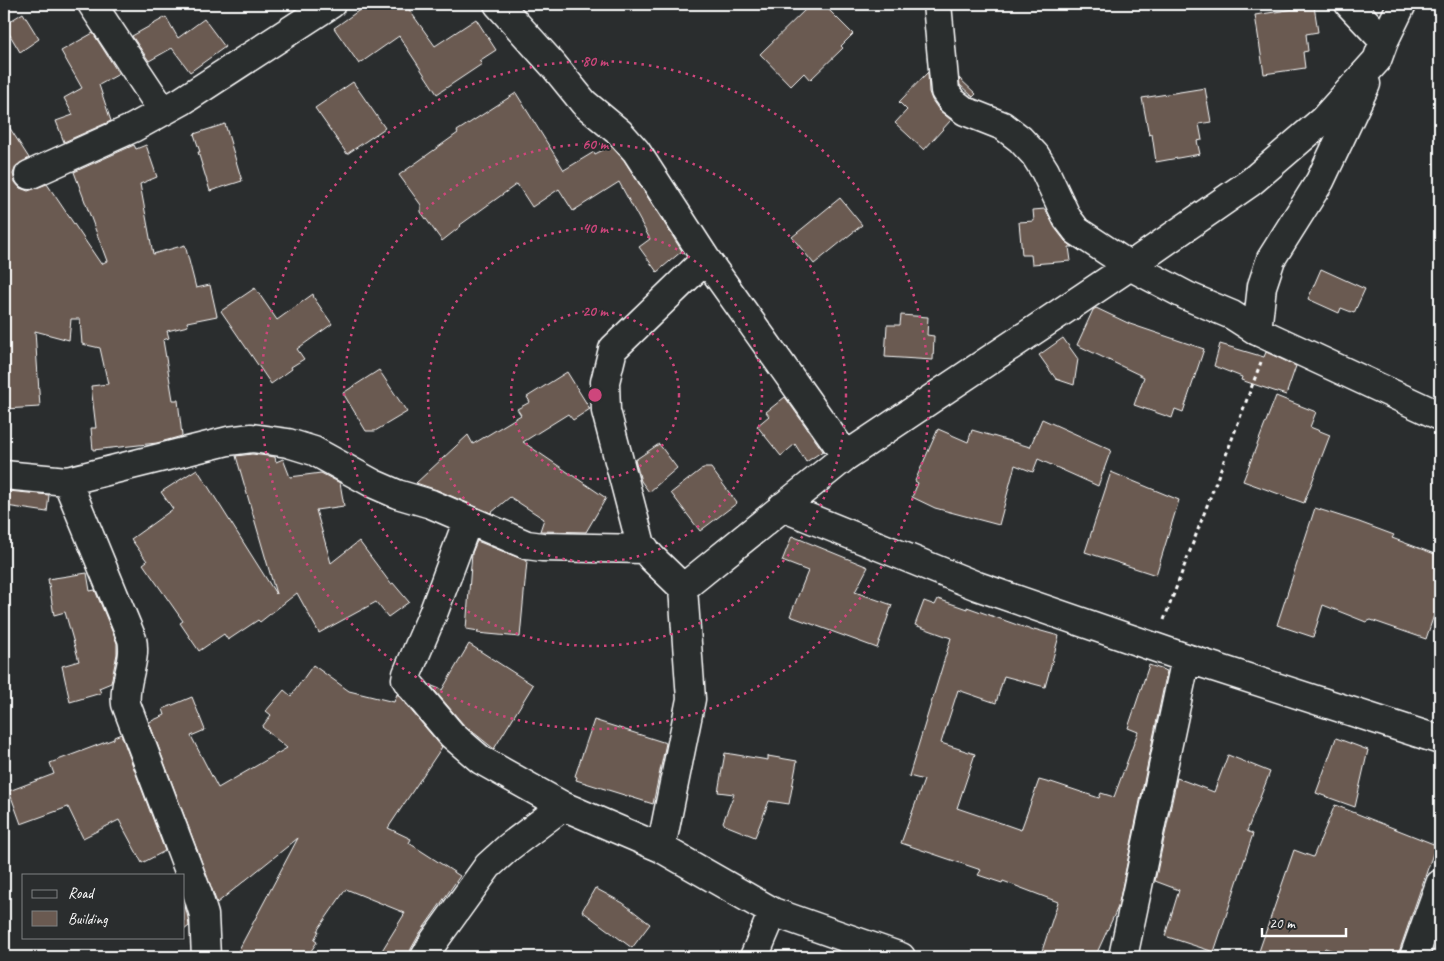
<svg xmlns="http://www.w3.org/2000/svg" width="1444" height="961" font-family="Caveat,sans-serif">
<style>
.building{fill:#6a5a51;stroke:#fff}
.lines{fill:none;stroke-linecap:round;stroke-linejoin:round}
.minor-casing{stroke:#fff;stroke-width:31}
.path{stroke:#fff;stroke-width:3;stroke-dasharray:4 4;stroke-linecap:butt}
.minor{stroke:#2a2d2e;stroke-width:28}
.ring{fill:none;stroke:#ce467c;stroke-width:2.5;stroke-dasharray:2.5 5}
.centre{fill:#ce467c;stroke:#2a2d2e;stroke-width:2.5}
.ring-label{font-size:15px;text-anchor:middle;font-weight:bold;fill:#ce467c;stroke:#2a2d2e;stroke-width:4;stroke-linejoin:round;paint-order:stroke}
</style>
<rect width="100%" height="100%" fill="#2a2d2e"/>
<filter id="ink" filterUnits="userSpaceOnUse"><feTurbulence type="fractalNoise" baseFrequency=".02" numOctaves="2"/><feDisplacementMap in="SourceGraphic" scale="10" xChannelSelector="R" yChannelSelector="G"/><feConvolveMatrix kernelMatrix="1 2 1 2 8 2 1 2 1" color-interpolation-filters="sRGB"/></filter>
<g filter="url(#ink)">
<path class="building" d="M 368,4 L 405,4 L 435,46 L 476,19 L 496,50 L 479,61 L 482,64 L 437,94 L 399,36 L 359,64 L 334,28 Z
M 811,4 L 823,4 L 853,34 L 841,46 L 843,48 L 810,80 L 804,73 L 791,86 L 760,54 Z
M 1314,6 L 1318,32 L 1306,34 L 1308,51 L 1303,52 L 1305,68 L 1264,74 L 1255,15 Z
M 23,13 L 39,39 L 20,52 L 4,25 Z
M 166,17 L 178,38 L 204,19 L 225,47 L 190,72 L 172,48 L 149,61 L 132,36 Z
M 93,33 L 119,74 L 99,85 L 111,121 L 64,142 L 56,121 L 73,115 L 64,98 L 82,88 L 61,51 Z
M 928,72 L 929,92 L 932,100 L 939,110 L 951,120 L 924,150 L 895,123 L 907,110 L 899,102 Z
M 959,78 L 976,94 L 973,97 L 960,85 Z
M 353,82 L 385,128 L 347,154 L 315,108 Z
M 1205,88 L 1211,122 L 1199,124 L 1202,140 L 1197,141 L 1200,154 L 1156,162 L 1152,134 L 1149,135 L 1142,98 Z
M 516,93 L 564,170 L 594,152 L 595,154 L 611,146 L 624,160 L 682,251 L 657,272 L 639,247 L 650,239 L 619,182 L 573,211 L 559,189 L 532,207 L 517,184 L 460,225 L 461,226 L 442,241 L 421,212 L 421,205 L 399,175 L 458,133 L 457,131 Z
M 4,119 L 29,158 L 16,166 L 13,174 L 15,182 L 20,188 L 28,191 L 47,184 L 101,264 L 107,261 L 74,172 L 134,145 L 136,149 L 146,145 L 157,177 L 140,184 L 153,254 L 185,245 L 196,288 L 210,285 L 217,316 L 187,322 L 188,326 L 167,331 L 169,338 L 163,340 L 173,400 L 178,400 L 182,436 L 157,443 L 93,450 L 91,428 L 96,428 L 91,386 L 108,384 L 100,348 L 82,344 L 80,319 L 71,319 L 69,340 L 35,331 L 40,407 L 4,409 Z
M 225,124 L 242,181 L 210,191 L 198,152 L 200,152 L 194,134 Z
M 840,198 L 862,225 L 814,264 L 792,237 Z
M 1045,209 L 1055,228 L 1065,241 L 1073,247 L 1069,247 L 1071,261 L 1032,264 L 1031,255 L 1022,255 L 1019,222 L 1034,221 L 1033,210 Z
M 1321,269 L 1365,289 L 1354,313 L 1341,308 L 1339,313 L 1308,299 Z
M 255,288 L 277,320 L 313,294 L 314,298 L 332,324 L 297,349 L 304,359 L 291,367 L 292,369 L 271,384 L 221,311 Z
M 1096,308 L 1130,324 L 1204,349 L 1183,412 L 1175,409 L 1172,418 L 1134,405 L 1144,377 L 1077,345 L 1093,310 Z
M 901,315 L 928,317 L 927,335 L 934,336 L 933,360 L 885,357 L 887,325 L 900,325 Z
M 1063,338 L 1078,359 L 1074,385 L 1056,379 L 1039,355 Z
M 1220,344 L 1264,357 L 1266,352 L 1296,366 L 1286,395 L 1241,380 L 1242,377 L 1214,366 Z
M 379,370 L 407,412 L 375,431 L 366,431 L 343,393 Z
M 567,372 L 590,409 L 573,420 L 568,414 L 523,442 L 606,498 L 586,532 L 540,531 L 544,519 L 510,497 L 491,513 L 437,490 L 416,483 L 468,435 L 473,444 L 521,415 L 517,409 L 530,402 L 527,397 Z
M 1276,396 L 1316,412 L 1310,427 L 1330,435 L 1304,503 L 1243,481 Z
M 785,397 L 823,451 L 806,462 L 795,444 L 781,456 L 757,426 L 769,416 L 766,412 Z
M 1042,419 L 1111,450 L 1098,486 L 1038,459 L 1033,472 L 1015,465 L 999,525 L 935,508 L 912,497 L 918,483 L 915,481 L 938,429 L 968,442 L 972,430 L 1030,447 Z
M 659,444 L 677,468 L 649,492 L 641,481 L 635,460 Z
M 252,454 L 275,457 L 276,462 L 283,459 L 290,477 L 321,473 L 340,483 L 344,506 L 316,510 L 331,563 L 359,541 L 391,584 L 393,583 L 409,602 L 388,617 L 376,602 L 319,633 L 297,593 L 260,622 L 258,620 L 228,640 L 224,634 L 199,651 L 180,623 L 183,621 L 143,564 L 147,561 L 131,539 L 173,509 L 161,492 L 197,469 L 276,594 L 236,456 Z
M 703,468 L 711,468 L 737,503 L 700,531 L 671,493 Z
M 1111,472 L 1179,500 L 1156,575 L 1085,552 Z
M 8,491 L 49,495 L 47,512 L 6,506 Z
M 1315,508 L 1359,522 L 1394,535 L 1392,538 L 1440,556 L 1440,597 L 1426,639 L 1371,620 L 1366,622 L 1323,605 L 1313,637 L 1277,625 Z
M 792,536 L 868,567 L 855,592 L 892,605 L 877,648 L 790,616 L 808,571 L 782,561 Z
M 477,541 L 527,561 L 520,637 L 477,633 L 479,631 L 466,629 L 472,553 Z
M 87,573 L 90,591 L 95,590 L 117,643 L 117,654 L 111,683 L 99,688 L 101,693 L 70,702 L 62,666 L 79,661 L 65,612 L 54,615 L 48,579 Z
M 938,599 L 967,609 L 967,607 L 1034,631 L 1034,629 L 1059,636 L 1045,687 L 1004,676 L 996,703 L 958,690 L 941,743 L 975,754 L 957,808 L 1001,823 L 1021,830 L 1039,780 L 1050,783 L 1051,782 L 1099,798 L 1101,793 L 1114,797 L 1138,732 L 1128,728 L 1149,665 L 1167,671 L 1118,907 L 1095,957 L 1040,957 L 1058,902 L 1003,881 L 1002,883 L 978,875 L 981,870 L 901,843 L 924,780 L 909,776 L 951,638 L 915,625 L 924,601 L 935,605 Z
M 469,644 L 533,685 L 494,749 L 463,724 L 430,685 L 442,690 Z
M 313,665 L 349,691 L 394,702 L 397,694 L 442,747 L 388,828 L 411,839 L 409,843 L 460,876 L 420,933 L 411,949 L 409,957 L 378,957 L 405,913 L 346,889 L 317,931 L 319,931 L 314,940 L 317,942 L 307,957 L 235,957 L 298,838 L 217,903 L 149,722 L 165,715 L 163,709 L 192,697 L 205,730 L 191,736 L 218,788 L 287,748 L 262,727 L 271,715 L 266,711 L 284,690 L 291,696 Z
M 594,720 L 666,743 L 653,804 L 576,780 L 577,777 L 575,776 Z
M 121,734 L 165,851 L 142,863 L 119,820 L 83,838 L 68,807 L 21,824 L 9,791 L 54,774 L 50,763 L 114,739 L 114,737 Z
M 1336,738 L 1368,750 L 1355,807 L 1316,793 Z
M 725,753 L 768,760 L 768,756 L 797,761 L 789,804 L 769,801 L 755,837 L 725,825 L 723,822 L 734,794 L 718,792 Z
M 1228,755 L 1270,772 L 1247,831 L 1253,834 L 1214,952 L 1165,936 L 1179,890 L 1155,881 L 1177,778 L 1214,792 Z
M 1335,805 L 1436,845 L 1399,952 L 1399,957 L 1350,957 L 1325,948 L 1322,957 L 1257,957 L 1294,850 L 1313,857 Z
M 595,888 L 623,903 L 650,924 L 632,948 L 582,911 Z
M 184,902 L 188,918 L 189,926 L 184,930 Z"/>
<g class="lines">
<defs>
<path id="minor" d="M 92,4 L 163,111
M 498,4 L 554,66 L 584,103 L 620,133 L 636,151 L 706,259 L 846,456
M 937,4 L 945,91 L 952,101 L 965,111 L 1003,126 L 1020,139 L 1035,155 L 1045,171 L 1067,218 L 1077,231 L 1130,266 L 1187,296 L 1232,315 L 1257,331 L 1440,416
M 1349,4 L 1384,41
M 29,175 L 133,128 L 182,101 L 331,4
M 1257,331 L 1262,286 L 1271,259 L 1320,181 L 1366,84
M 4,475 L 67,481 L 228,441 L 252,438 L 288,443 L 314,451 L 374,484 L 397,494 L 431,504 L 527,545 L 542,547 L 645,549
M 67,481 L 132,639 C 137,661 123,682 126,704 L 197,892 L 204,915 L 206,957
M 782,507 L 977,586 L 1186,658 L 1440,740
M 468,520 L 434,611 L 407,674 L 406,679 L 409,684 L 452,735 L 481,760 L 563,806 L 661,848 L 773,912 L 754,957
M 683,588 L 846,456 L 1130,266 L 1251,182 L 1323,120 L 1377,60 L 1384,41 L 1402,4
M 661,848 L 691,699 L 683,588 L 652,558 L 641,545 L 606,411 L 605,382 L 613,349 L 706,259
M 773,912 L 901,957
M 425,957 L 434,941 L 488,866 L 509,847 L 563,806
M 1123,957 L 1186,658
M 1414,957 L 1440,884"/>
</defs>
<use href="#minor" class="minor-casing"/>
<path class="path" d="M 1164,620 L 1261,362"/>
<use href="#minor" class="minor"/>
</g>
</g>
<g class="ring">
<circle cx="595" cy="395" r="84"/>
<circle cx="595" cy="395" r="167"/>
<circle cx="595" cy="395" r="251"/>
<circle cx="595" cy="395" r="334"/>
</g>
<circle cx="595" cy="395" r="8" class="centre"/>
<g class="ring-label">
<text x="595" y="66">80 m</text>
<text x="595" y="149">60 m</text>
<text x="595" y="233">40 m</text>
<text x="595" y="316">20 m</text>
</g>
<rect width="1444" height="961" fill="none" stroke="#2a2d2e" stroke-width="20"/>
<rect x="10" y="10" width="1424" height="941" fill="none" stroke="#fff" stroke-width="2" filter="url(#ink)"/>
<rect x="22" y="874" width="162" height="65" fill="#2a2d2e" stroke="#7f8182"/>
<rect x="32" y="890" width="25" height="8" fill="#2a2d2e" stroke="#7f8182"/>
<text x="68" y="898" font-size="15" fill="#ffffff">Road</text>
<rect x="32" y="911" width="25" height="15" fill="#6a5a51" stroke="#7f8182"/>
<text x="68" y="924" font-size="15" fill="#ffffff">Building</text>
<path d="M1262 928v8h84v-8" fill="none" stroke="#ffffff" stroke-width="2.5"/>
<text x="1269" y="928" font-size="15" fill="#ffffff" stroke="#2a2d2e" stroke-width="4" paint-order="stroke">20 m</text>
</svg>
